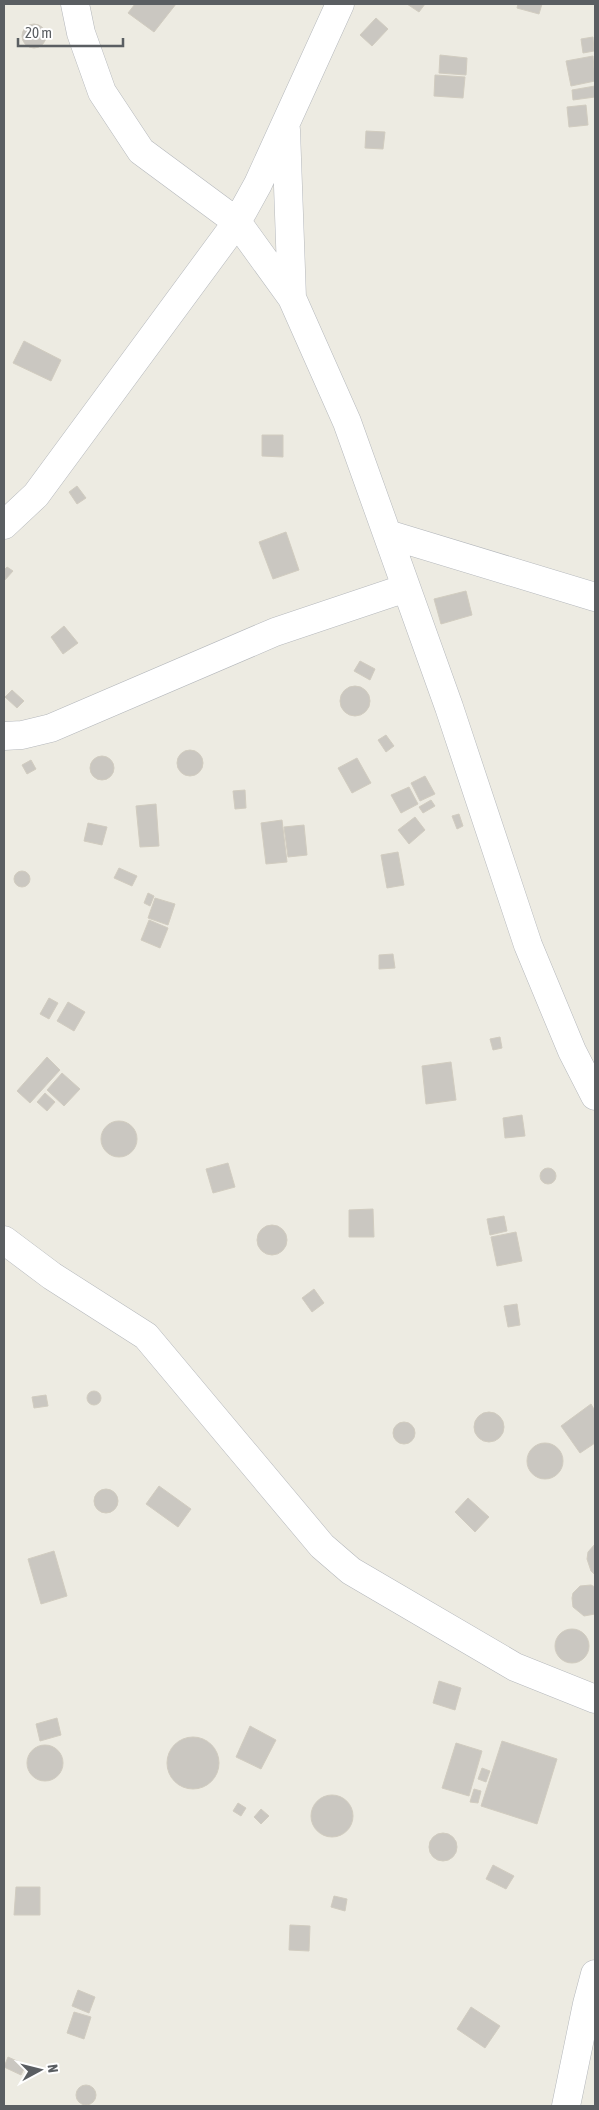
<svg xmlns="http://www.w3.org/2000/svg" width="599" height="2110" font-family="'Asap Condensed',sans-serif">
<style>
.building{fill:#cac7c1;stroke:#d1ccc0}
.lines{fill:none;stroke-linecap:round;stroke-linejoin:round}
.minor-casing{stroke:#b5b8bc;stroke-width:29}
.minor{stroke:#fff;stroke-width:28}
</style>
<rect width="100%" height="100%" fill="#edebe2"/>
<path class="building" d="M 135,4 L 176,4 L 154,32 L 128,13 Z
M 407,4 L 425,4 L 419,12 Z
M 518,4 L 542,4 L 539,14 L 517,8 Z
M 376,18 L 388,29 L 372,46 L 360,35 Z
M22 36a12 12 0 1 1 24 0a12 12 0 1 1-24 0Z
M 593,37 L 594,51 L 583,53 L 581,39 Z
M 440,55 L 467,58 L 466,75 L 439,73 Z
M 593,56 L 595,81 L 571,86 L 566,61 Z
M 435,75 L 465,77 L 463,98 L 434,96 Z
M 595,86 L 595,97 L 573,100 L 572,90 Z
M 586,105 L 588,125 L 569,127 L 567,107 Z
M 366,131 L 385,132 L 383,149 L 365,148 Z
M 24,341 L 61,360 L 51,381 L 13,363 Z
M 262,435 L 283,435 L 283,457 L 262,456 Z
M 77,486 L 86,498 L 77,504 L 69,492 Z
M 286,532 L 299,570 L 273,579 L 259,542 Z
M 7,567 L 13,571 L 4,581 L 4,570 Z
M 466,591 L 472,615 L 441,624 L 434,599 Z
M 64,626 L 78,643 L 63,654 L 51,637 Z
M 360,661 L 375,669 L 370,680 L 354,671 Z
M340 701a15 15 0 1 1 30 0a15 15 0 1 1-30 0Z
M 12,690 L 24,701 L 17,708 L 5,697 Z
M 386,735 L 394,746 L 386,752 L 378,740 Z
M177 763a13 13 0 1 1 26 0a13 13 0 1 1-26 0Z
M90 768a12 12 0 1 1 24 0a12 12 0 1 1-24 0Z
M 357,758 L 371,783 L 352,793 L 338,768 Z
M 31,760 L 36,769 L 27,774 L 22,765 Z
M 425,776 L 435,794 L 420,801 L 411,783 Z
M 409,787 L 418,804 L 401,813 L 391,795 Z
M 245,790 L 246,808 L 235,809 L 233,791 Z
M 431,800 L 435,806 L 423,813 L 419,807 Z
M 156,804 L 159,846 L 140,847 L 136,806 Z
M 459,814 L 463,826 L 457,829 L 452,816 Z
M 415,817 L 425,830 L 409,844 L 398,830 Z
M 282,820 L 287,862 L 266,864 L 261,823 Z
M 88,823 L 107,827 L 102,845 L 84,841 Z
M 304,825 L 307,855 L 288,857 L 284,827 Z
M 398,852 L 404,885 L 387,888 L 381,855 Z
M 119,868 L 137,876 L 132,886 L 114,878 Z
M14 879a8 8 0 1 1 16 0a8 8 0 1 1-16 0Z
M 148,893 L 154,896 L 150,906 L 144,903 Z
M 155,898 L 175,904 L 168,925 L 148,918 Z
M 149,920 L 168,928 L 160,948 L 141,940 Z
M 393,954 L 395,968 L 379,969 L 379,955 Z
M 49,998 L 58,1003 L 49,1019 L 40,1014 Z
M 68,1002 L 85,1012 L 74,1031 L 57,1021 Z
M 500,1037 L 502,1048 L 493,1050 L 490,1039 Z
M 47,1057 L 60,1070 L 30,1103 L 17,1091 Z
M 451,1062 L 456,1100 L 426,1104 L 422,1066 Z
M 62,1073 L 80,1089 L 64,1106 L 47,1090 Z
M 45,1093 L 55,1102 L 47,1111 L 37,1102 Z
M 522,1115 L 525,1136 L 505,1138 L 503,1118 Z
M101 1139a18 18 0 1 1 36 0a18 18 0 1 1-36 0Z
M 228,1163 L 235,1187 L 213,1193 L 206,1169 Z
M540 1176a8 8 0 1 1 16 0a8 8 0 1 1-16 0Z
M 373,1209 L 374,1237 L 349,1237 L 349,1210 Z
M 504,1216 L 507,1231 L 490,1235 L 487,1219 Z
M257 1240a15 15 0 1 1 30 0a15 15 0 1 1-30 0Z
M 516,1232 L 522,1261 L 497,1266 L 491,1237 Z
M 314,1289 L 324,1303 L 312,1312 L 302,1298 Z
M 517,1304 L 520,1325 L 508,1327 L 504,1306 Z
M87 1398a7 7 0 1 1 14 0a7 7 0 1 1-14 0Z
M 46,1395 L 48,1406 L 34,1408 L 32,1397 Z
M 591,1404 L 595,1411 L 595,1443 L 580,1453 L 561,1426 Z
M474 1427a15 15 0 1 1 30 0a15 15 0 1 1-30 0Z
M393 1433a11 11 0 1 1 22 0a11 11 0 1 1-22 0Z
M527 1461a18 18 0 1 1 36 0a18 18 0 1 1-36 0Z
M 159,1486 L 191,1509 L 178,1527 L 146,1504 Z
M94 1501a12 12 0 1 1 24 0a12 12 0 1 1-24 0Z
M 468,1498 L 489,1517 L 475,1532 L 455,1512 Z
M 595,1544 L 595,1575 L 591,1571 L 587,1559 L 588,1552 Z
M 54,1551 L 67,1596 L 41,1604 L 28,1559 Z
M 591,1585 L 595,1587 L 595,1614 L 584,1616 L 573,1607 L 572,1598 L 573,1593 L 580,1586 Z
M555 1646a17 17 0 1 1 34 0a17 17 0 1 1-34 0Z
M 439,1681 L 461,1688 L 455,1710 L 433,1703 Z
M 57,1718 L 61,1735 L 40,1741 L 36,1724 Z
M 250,1726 L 276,1740 L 261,1769 L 236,1757 Z
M167 1763a26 26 0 1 1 52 0a26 26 0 1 1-52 0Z
M 502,1741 L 557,1759 L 537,1824 L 481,1806 Z
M 456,1743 L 482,1751 L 469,1796 L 442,1788 Z
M27 1763a18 18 0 1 1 36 0a18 18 0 1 1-36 0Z
M 482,1768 L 490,1771 L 486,1782 L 478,1779 Z
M 474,1789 L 481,1791 L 478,1803 L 470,1802 Z
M311 1816a21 21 0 1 1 42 0a21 21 0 1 1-42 0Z
M 238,1803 L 246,1808 L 241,1816 L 233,1811 Z
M 261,1809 L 269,1816 L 261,1824 L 254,1817 Z
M429 1847a14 14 0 1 1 28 0a14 14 0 1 1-28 0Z
M 493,1865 L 514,1876 L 506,1889 L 486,1879 Z
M 16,1887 L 40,1887 L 40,1915 L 14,1915 Z
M 334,1896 L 347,1899 L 345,1911 L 331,1907 Z
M 290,1925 L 310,1926 L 309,1951 L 289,1950 Z
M 78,1990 L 95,1997 L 89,2013 L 72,2006 Z
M 471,2007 L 500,2026 L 485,2048 L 457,2029 Z
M 74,2012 L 91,2017 L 84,2039 L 67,2033 Z
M 8,2057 L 26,2065 L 21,2075 L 4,2067 Z
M76 2095a10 10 0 1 1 20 0a10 10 0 1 1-20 0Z"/>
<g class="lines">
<defs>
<path id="minor" d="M 75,4 L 81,33 L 102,92 L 141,151 L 237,222 L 292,298 L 347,422 L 449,707 L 528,945 L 572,1051 L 595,1096
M 286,130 L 292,298
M 4,525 L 36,495 L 237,222 L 258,184 L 340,4
M 387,534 L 595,597
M 4,736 L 22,735 L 51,728 L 275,632 L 406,588
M 4,1240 L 52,1276 L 146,1336 L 322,1546 L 351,1571 L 515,1667 L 595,1699
M 566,2106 L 587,2004 L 595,1974"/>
</defs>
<use href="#minor" class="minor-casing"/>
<use href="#minor" class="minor"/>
</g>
<rect width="599" height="2110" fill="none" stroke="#5a5e62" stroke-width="10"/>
<g transform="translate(40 2070) rotate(83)" stroke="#ffffff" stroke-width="4" paint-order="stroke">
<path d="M0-4L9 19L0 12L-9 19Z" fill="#5a5e62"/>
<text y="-8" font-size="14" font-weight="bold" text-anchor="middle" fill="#5a5e62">N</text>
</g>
<path d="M18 38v8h105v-8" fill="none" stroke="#5a5e62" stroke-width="2.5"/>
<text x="25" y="38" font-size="15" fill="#5a5e62" stroke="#ffffff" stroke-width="4" paint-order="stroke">20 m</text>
</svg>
